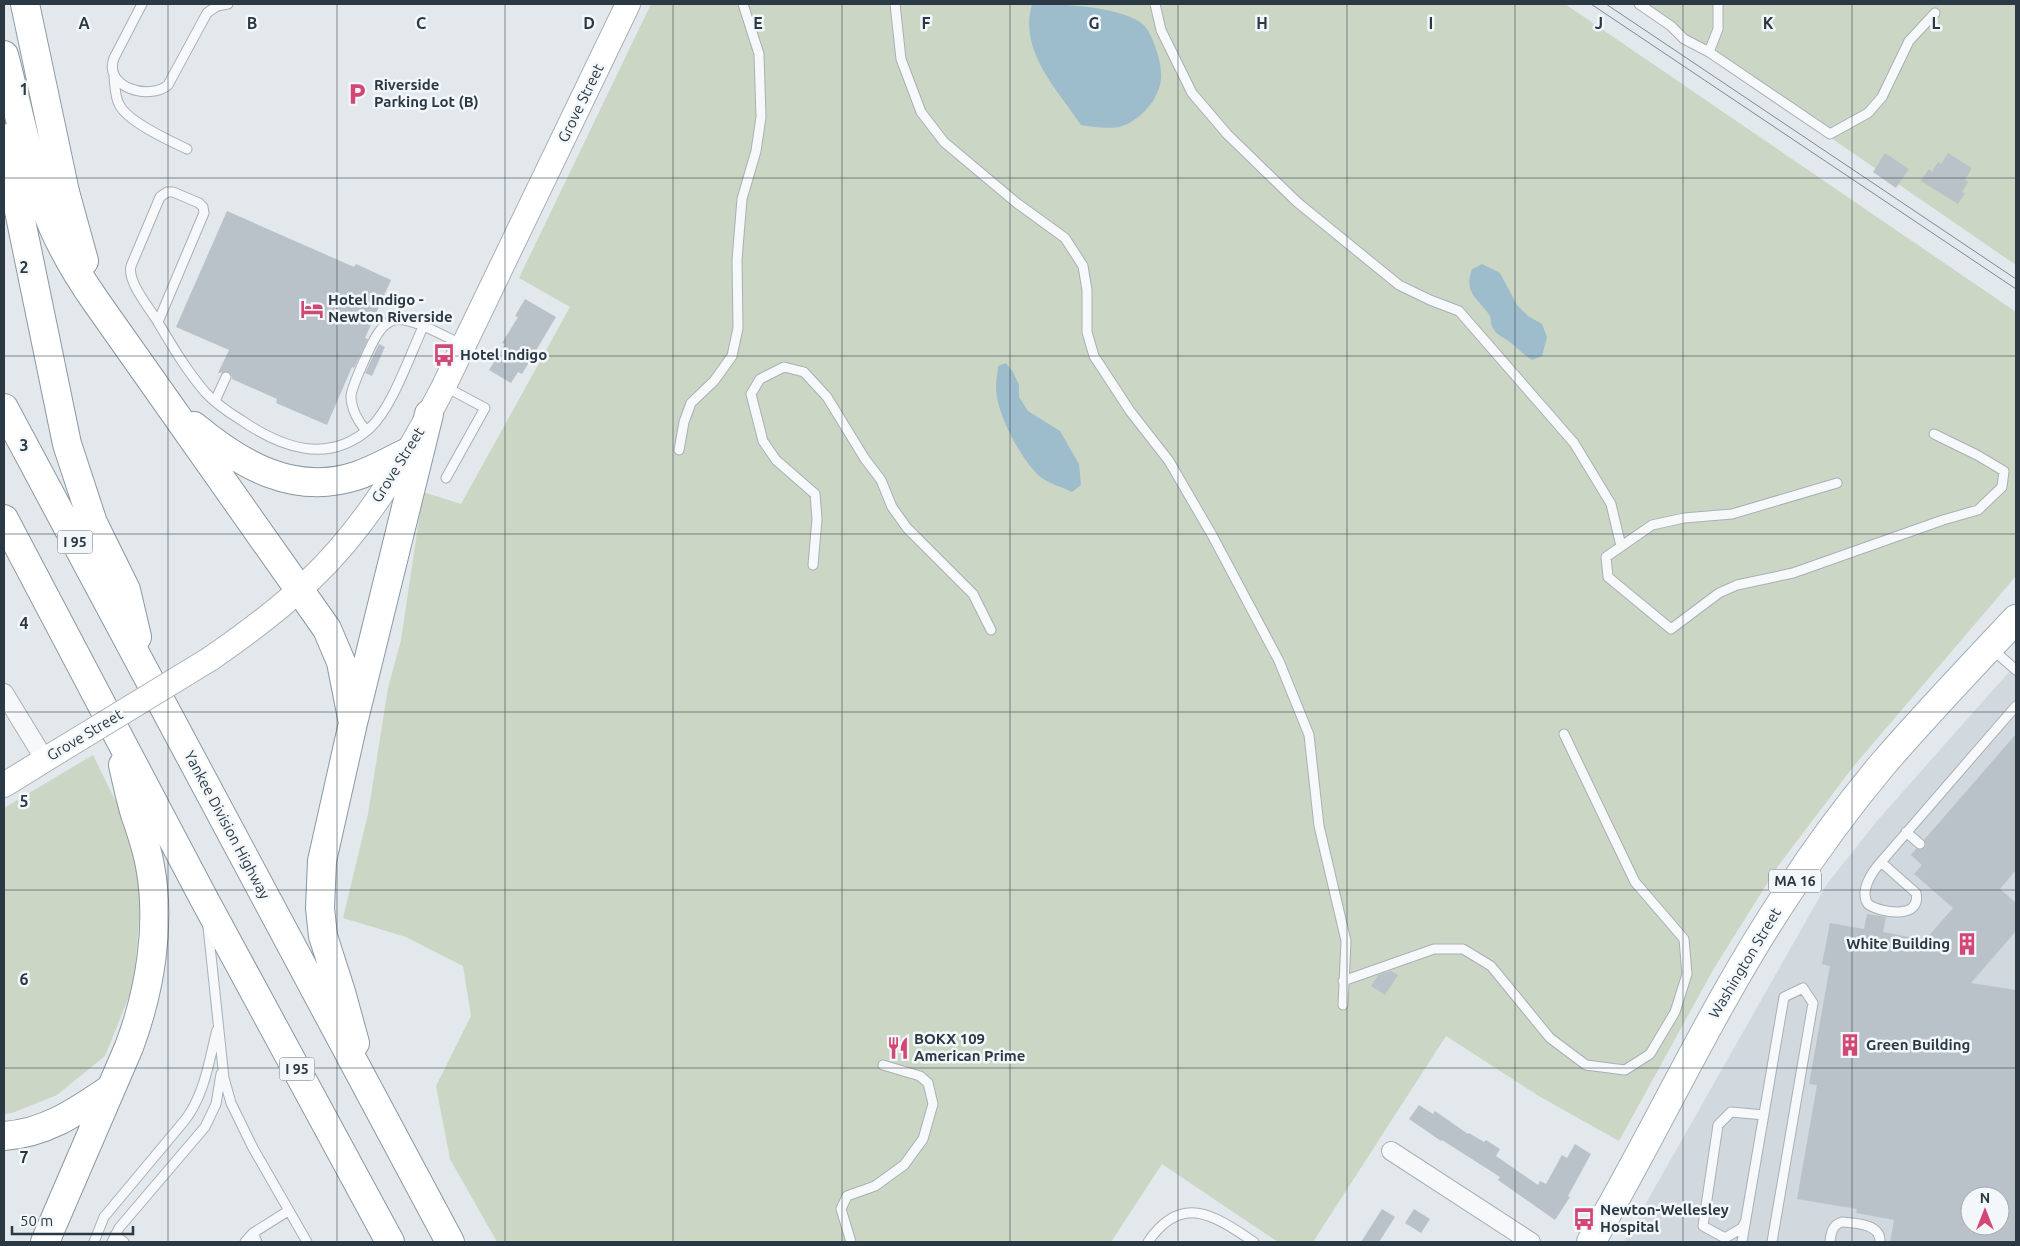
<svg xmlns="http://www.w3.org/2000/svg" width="2020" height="1246" font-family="Ubuntu,sans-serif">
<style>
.built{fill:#d1d8de;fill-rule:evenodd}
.green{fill:#ccd6c4}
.water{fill:#9ebdcc}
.building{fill:#bac2c9;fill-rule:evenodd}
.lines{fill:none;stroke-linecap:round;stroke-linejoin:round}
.lane-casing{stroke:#a8b0b6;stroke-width:11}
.street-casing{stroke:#a8b0b6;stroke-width:20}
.secondary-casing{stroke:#a8b0b6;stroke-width:26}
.primary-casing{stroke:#a2afb8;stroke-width:30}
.highway-casing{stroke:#8a98a3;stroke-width:30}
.lane{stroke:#f6f8fa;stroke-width:9}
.street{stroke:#f6f8fa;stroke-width:18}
.secondary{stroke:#fff;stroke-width:24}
.primary{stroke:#fff;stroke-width:28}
.highway{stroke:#fff;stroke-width:28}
.tram{stroke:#7c8a96;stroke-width:1}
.secondary-bridge-casing{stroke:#a8b0b6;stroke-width:26;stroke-linecap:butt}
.secondary-bridge{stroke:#fff;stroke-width:24}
.grid{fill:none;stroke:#2b3944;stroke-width:1;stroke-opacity:0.55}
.labels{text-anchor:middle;stroke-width:5;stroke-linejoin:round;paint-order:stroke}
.shield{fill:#f3f7f9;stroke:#67727a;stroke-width:1}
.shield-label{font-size:14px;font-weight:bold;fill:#2b3944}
.poi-label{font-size:15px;font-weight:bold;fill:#2b3944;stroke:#f3f7f9;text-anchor:start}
.street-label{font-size:15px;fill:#2b3944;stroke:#f3f7f9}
.grid-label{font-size:16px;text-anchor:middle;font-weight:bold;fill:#2b3944;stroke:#f3f7f9;stroke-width:5;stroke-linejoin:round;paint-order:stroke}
</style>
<rect width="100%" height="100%" fill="#e3e8ec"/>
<path class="built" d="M 2016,664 L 2016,1242 L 1624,1242 L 1827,884 L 1877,821 ZM 1970,1196 L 2000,1196 L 2000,1226 L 1970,1226 Z"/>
<path class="green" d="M 651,4 L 1565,4 L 2016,312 L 2016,576 L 1853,767 L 1778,866 L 1713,970 L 1619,1141 L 1537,1095 L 1446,1036 L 1313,1242 L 1278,1242 L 1162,1164 L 1111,1242 L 497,1242 L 450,1159 L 436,1086 L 471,1016 L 463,966 L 406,937 L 343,918 L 368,814 L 388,688 L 401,640 L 423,492 L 461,504 L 570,307 L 519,278 Z
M 1636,4 L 2016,4 L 2016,265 Z
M 93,755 L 121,812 L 134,856 L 141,893 L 134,984 L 105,1056 L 57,1095 L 12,1113 L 4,1114 L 4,808 Z"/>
<path class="water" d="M 1032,4 C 1061,4 1116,6 1140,22 C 1150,29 1153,41 1157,52 C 1160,62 1163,75 1160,85 C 1155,104 1138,122 1119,127 C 1107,129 1093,127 1081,125 C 1058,90 1018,51 1032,4 Z
M 1482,264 L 1500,273 L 1517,305 L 1528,316 L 1542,324 L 1547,337 L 1542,356 L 1532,360 C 1524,355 1518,349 1511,343 C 1504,337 1497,336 1493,328 C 1490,323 1492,318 1488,313 C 1475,296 1464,292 1472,269 Z
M 1006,363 L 1013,372 L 1019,385 L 1019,397 L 1028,411 L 1060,431 L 1079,464 L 1081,485 L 1072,492 C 1062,487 1046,483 1038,475 C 1019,456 995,411 996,385 C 996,379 998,372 998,366 Z"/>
<path class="building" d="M 1885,153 L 1909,169 L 1896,188 L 1873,172 Z
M 1948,153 L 1972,168 L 1965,180 L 1968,182 L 1962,192 L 1965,193 L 1958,204 L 1921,181 L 1929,169 L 1932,172 L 1938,162 L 1941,164 Z
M 227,211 L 354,267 L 356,264 L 391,280 L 365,338 L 368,339 L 354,368 L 352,367 L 327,425 L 276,403 L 277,399 L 232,379 L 232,376 L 229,372 L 218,373 L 229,350 L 176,327 Z
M 525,299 L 556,317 L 522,374 L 518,372 L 511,383 L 489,370 L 505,344 L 502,343 L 518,317 L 515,316 Z
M 379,344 L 385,347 L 372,376 L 365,373 Z
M 2016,734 L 2016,870 L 2000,889 L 2016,903 L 2016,931 L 1971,983 L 2016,990 L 2016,1242 L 1890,1242 L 1894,1220 L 1856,1213 L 1857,1209 L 1797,1199 L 1817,1085 L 1809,1084 L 1830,966 L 1822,964 L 1830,923 L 1864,929 L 1867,914 L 1886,917 L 1883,932 L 1925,940 L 1953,908 L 1914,874 L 1922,865 L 1911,855 L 1916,849 L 1924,848 L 1926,845 L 1924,840 ZM 1970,1196 L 2000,1196 L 2000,1226 L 1970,1226 Z
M 1391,971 L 1398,975 L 1385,995 L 1371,986 L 1378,975 Z
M 1419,1105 L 1433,1114 L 1435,1111 L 1468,1134 L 1469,1133 L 1484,1142 L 1486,1140 L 1500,1149 L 1496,1156 L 1538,1185 L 1540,1181 L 1546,1184 L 1562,1155 L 1567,1158 L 1575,1144 L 1591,1154 L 1568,1196 L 1570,1197 L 1555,1220 L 1498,1180 L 1500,1177 L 1442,1140 L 1441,1141 L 1409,1119 Z
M 1382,1209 L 1395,1217 L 1379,1242 L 1361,1242 Z
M 1414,1209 L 1430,1219 L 1421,1233 L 1405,1223 Z"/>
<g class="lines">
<defs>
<path id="lane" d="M 142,4 L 114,58 C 103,87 149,101 168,85 L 207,13 L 217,6 L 228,4
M 895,4 L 901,59 L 921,112 L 944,142 L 1018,204 L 1065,238 L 1083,266 L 1087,290 L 1087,332 L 1094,356 L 1130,411 L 1169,461 L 1212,535 L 1279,661 L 1309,735 L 1319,826 L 1346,941 L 1343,1005
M 1155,4 L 1161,30 L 1192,93 L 1227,134 L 1297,202 L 1399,285 L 1430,300 L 1459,311 L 1574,443 L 1611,504 L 1621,546
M 1639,4 L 1671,26 L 1684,39 L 1711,53
M 1718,4 L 1718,29 L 1709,52 L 1830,134 L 1868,113 L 1882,97 L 1909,41 L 1935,13
M 114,77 C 115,86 115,97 119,104 C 126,121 170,141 187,149
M 158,322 L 204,213 L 203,207 L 199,203 L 173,192 L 167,192 L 160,197 L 131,266 C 127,281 148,306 156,319 C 171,344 186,370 205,392 C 215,403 228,412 241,420 C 282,448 328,465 370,428 C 392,408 410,355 423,327
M 444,386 L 485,408 L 446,478
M 215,401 L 226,377
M 366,430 C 358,422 351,408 351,396 C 352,386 372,341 379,332 C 383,326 388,322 394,320 C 411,316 447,338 463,345
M 679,450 L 684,422 L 691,403 L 714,381 L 732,356 L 738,328 L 737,260 L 742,199 L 756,151 L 761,117 L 759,54 L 743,4
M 1837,483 L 1732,514 L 1684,518 L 1652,525 L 1606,557 L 1608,577 L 1671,629 L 1719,593 L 1737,585 L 1793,573 L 1943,520 L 1978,510 L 2002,487 L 2004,471 L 1977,455 L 1934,434
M 813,565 L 817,519 L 815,494 L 776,460 L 763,441 L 751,394 L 760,379 L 784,367 L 804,372 L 827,397 L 865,459 L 881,480 L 892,507 L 907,528 L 973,594 L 991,630
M 1992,649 L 2016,670
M 1906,832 L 1920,844
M 1881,862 L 1916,893 C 1922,920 1880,913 1868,904 C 1859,891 1872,872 1881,862 L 2016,706
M 208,927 L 224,1078 L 231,1103 L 253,1148 L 307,1242
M 1343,981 L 1434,949 L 1463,949 L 1491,966 L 1550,1038 L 1586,1065 L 1625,1070 L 1650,1054 L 1675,1012 L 1687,974 L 1684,939 L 1635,882 L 1564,734
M 1745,1222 L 1742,1228 L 1725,1238 L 1703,1226 L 1718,1125 L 1731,1112 L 1764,1115
M 253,1233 L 257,1242
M 115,1235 L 124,1242
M 94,1242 L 104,1217 L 185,1120 C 205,1094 209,1060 217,1030
M 112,1242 L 119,1228 L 205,1127 L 216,1104 L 221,1074
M 245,1242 L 253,1233 L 288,1211
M 851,1242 L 841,1209 L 847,1196 L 875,1186 L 904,1165 L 923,1139 L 933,1104 L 928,1083 L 920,1076 L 883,1065
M 1148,1242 C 1182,1192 1215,1216 1254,1242
M 1742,1242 L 1784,997 L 1803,988 L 1813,1003 L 1772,1242
M 1830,1242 C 1831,1233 1832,1225 1842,1222 C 1856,1223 1881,1224 1880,1242"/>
<path id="street" d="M 4,693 L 45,760
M 1391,1151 L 1531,1242"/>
<path id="secondary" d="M 210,659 C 245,635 280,609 311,579 C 368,525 408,455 444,386 L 628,4
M 4,785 L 59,751"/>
<path id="primary" d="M 1591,1242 C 1658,1127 1713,1005 1787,894 C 1816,849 1848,806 1882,765 C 1925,715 1971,667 2016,619"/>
<path id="highway" d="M 25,4 L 65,192 L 84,261
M 4,55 C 19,112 30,172 53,227 C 65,254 80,279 97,303 L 327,629 L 341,662 L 353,723
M 4,138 L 67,444 L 93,523 L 126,590 L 137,637
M 4,408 L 450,1242
M 194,426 C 241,465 294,496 356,476 C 374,470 391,460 408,452
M 4,519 L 203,897 L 390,1242
M 355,1043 L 341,992 L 323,936 L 320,908 L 322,861 L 353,723 L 429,414
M 4,1136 C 46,1133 76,1112 110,1089
M 45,1242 L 129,1047 C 150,991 161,925 150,866 C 147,848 141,831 135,814 C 130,798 127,782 123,765"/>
</defs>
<use href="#lane" class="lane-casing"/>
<use href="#street" class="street-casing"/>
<use href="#secondary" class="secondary-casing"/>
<use href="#primary" class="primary-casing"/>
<use href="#highway" class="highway-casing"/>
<use href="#lane" class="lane"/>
<use href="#street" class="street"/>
<use href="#secondary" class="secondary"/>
<use href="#primary" class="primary"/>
<use href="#highway" class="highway"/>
<path class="tram" d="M 1591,4 L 2016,289
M 1606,4 L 2016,279"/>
<defs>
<path id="secondary-bridge" d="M 59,751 L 210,659"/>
</defs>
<use href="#secondary-bridge" class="secondary-bridge-casing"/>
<use href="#secondary-bridge" class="secondary-bridge"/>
</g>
<path class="grid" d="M 168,4 L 168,1242M 337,4 L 337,1242M 505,4 L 505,1242M 673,4 L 673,1242M 842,4 L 842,1242M 1010,4 L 1010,1242M 1178,4 L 1178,1242M 1347,4 L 1347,1242M 1515,4 L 1515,1242M 1683,4 L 1683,1242M 1852,4 L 1852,1242M 4,178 L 2016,178M 4,356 L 2016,356M 4,534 L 2016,534M 4,712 L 2016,712M 4,890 L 2016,890M 4,1068 L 2016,1068"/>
<defs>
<symbol id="parking-bare" viewBox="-9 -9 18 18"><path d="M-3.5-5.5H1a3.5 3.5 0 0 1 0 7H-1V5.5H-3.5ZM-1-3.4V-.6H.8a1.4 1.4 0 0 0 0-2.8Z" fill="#d14875" stroke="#f3f7f9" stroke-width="2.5" paint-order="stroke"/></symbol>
<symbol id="hotel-bare" viewBox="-9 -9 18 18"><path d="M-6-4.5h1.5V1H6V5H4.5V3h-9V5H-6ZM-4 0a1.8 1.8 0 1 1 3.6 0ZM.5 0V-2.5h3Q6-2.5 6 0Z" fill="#d14875" stroke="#f3f7f9" stroke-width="2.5" paint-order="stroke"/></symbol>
<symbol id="bus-bare" viewBox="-9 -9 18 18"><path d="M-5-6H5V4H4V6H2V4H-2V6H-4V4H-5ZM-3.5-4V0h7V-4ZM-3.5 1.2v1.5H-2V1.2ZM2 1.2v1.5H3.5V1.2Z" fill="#d14875" stroke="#f3f7f9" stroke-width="2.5" paint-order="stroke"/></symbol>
<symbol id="building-bare" viewBox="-9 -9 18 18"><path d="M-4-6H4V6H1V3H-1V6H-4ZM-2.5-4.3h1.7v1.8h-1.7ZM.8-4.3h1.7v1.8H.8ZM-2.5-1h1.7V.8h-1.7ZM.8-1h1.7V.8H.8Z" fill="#d14875" stroke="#f3f7f9" stroke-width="2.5" paint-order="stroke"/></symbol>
<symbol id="restaurant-bare" viewBox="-9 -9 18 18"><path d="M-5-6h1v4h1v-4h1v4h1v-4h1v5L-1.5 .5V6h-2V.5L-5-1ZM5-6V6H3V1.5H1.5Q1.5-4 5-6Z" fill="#d14875" stroke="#f3f7f9" stroke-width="2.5" paint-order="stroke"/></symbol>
</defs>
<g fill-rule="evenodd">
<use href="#parking-bare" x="341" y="78" width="32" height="32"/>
<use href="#hotel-bare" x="296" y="293" width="32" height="32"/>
<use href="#bus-bare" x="428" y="339" width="32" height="32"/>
<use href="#building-bare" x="1951" y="928" width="32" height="32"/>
<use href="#building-bare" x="1834" y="1029" width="32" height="32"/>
<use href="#restaurant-bare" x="882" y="1032" width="32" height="32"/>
<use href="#bus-bare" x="1568" y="1203" width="32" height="32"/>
</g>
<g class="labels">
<g class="shield">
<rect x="57.5" y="530.5" width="35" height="23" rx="4"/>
<rect x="1769" y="869.5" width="52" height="23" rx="4"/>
<rect x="279.5" y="1057.5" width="35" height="23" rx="4"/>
</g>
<g class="shield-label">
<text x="75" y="547">I 95</text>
<text x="1795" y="886">MA 16</text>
<text x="297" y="1074">I 95</text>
</g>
<g class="poi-label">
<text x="374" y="90">Riverside<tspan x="374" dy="17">Parking Lot (B)</tspan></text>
<text x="328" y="305">Hotel Indigo -<tspan x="328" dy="17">Newton Riverside</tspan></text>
<text x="460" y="360">Hotel Indigo</text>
<text x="1950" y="949" text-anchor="end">White Building</text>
<text x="914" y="1044">BOKX 109<tspan x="914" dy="17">American Prime</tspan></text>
<text x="1866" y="1050">Green Building</text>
<text x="1600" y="1215">Newton-Wellesley<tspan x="1600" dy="17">Hospital</tspan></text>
</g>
<g class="street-label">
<text transform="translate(581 103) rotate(-64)" y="5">Grove Street</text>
<text transform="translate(398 465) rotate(-58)" y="5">Grove Street</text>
<text transform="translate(85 735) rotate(-31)" y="5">Grove Street</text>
<text transform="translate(227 825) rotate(62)" y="5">Yankee Division Highway</text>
<text transform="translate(1745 963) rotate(-59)" y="5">Washington Street</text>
</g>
</g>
<g class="grid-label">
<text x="84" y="29">A</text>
<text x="252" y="29">B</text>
<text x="421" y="29">C</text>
<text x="589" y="29">D</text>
<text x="758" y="29">E</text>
<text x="926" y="29">F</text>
<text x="1094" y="29">G</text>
<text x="1262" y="29">H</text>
<text x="1431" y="29">I</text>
<text x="1599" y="29">J</text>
<text x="1768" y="29">K</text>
<text x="1936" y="29">L</text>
<text x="24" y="95">1</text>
<text x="24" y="273">2</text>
<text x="24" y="451">3</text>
<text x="24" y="629">4</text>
<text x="24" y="807">5</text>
<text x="24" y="985">6</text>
<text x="24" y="1163">7</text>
</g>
<rect width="2020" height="1246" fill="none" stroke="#2b3944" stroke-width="10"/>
<g transform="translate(1985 1211)"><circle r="24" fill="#f3f7f9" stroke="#a3abb1"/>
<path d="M0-4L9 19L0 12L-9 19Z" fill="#d14875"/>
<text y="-8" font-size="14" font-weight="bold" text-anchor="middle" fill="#2b3944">N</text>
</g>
<path d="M12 1226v8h121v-8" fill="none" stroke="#2b3944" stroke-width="2.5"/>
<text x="20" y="1226" font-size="15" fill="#2b3944" stroke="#f3f7f9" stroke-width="4" paint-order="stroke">50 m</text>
</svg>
